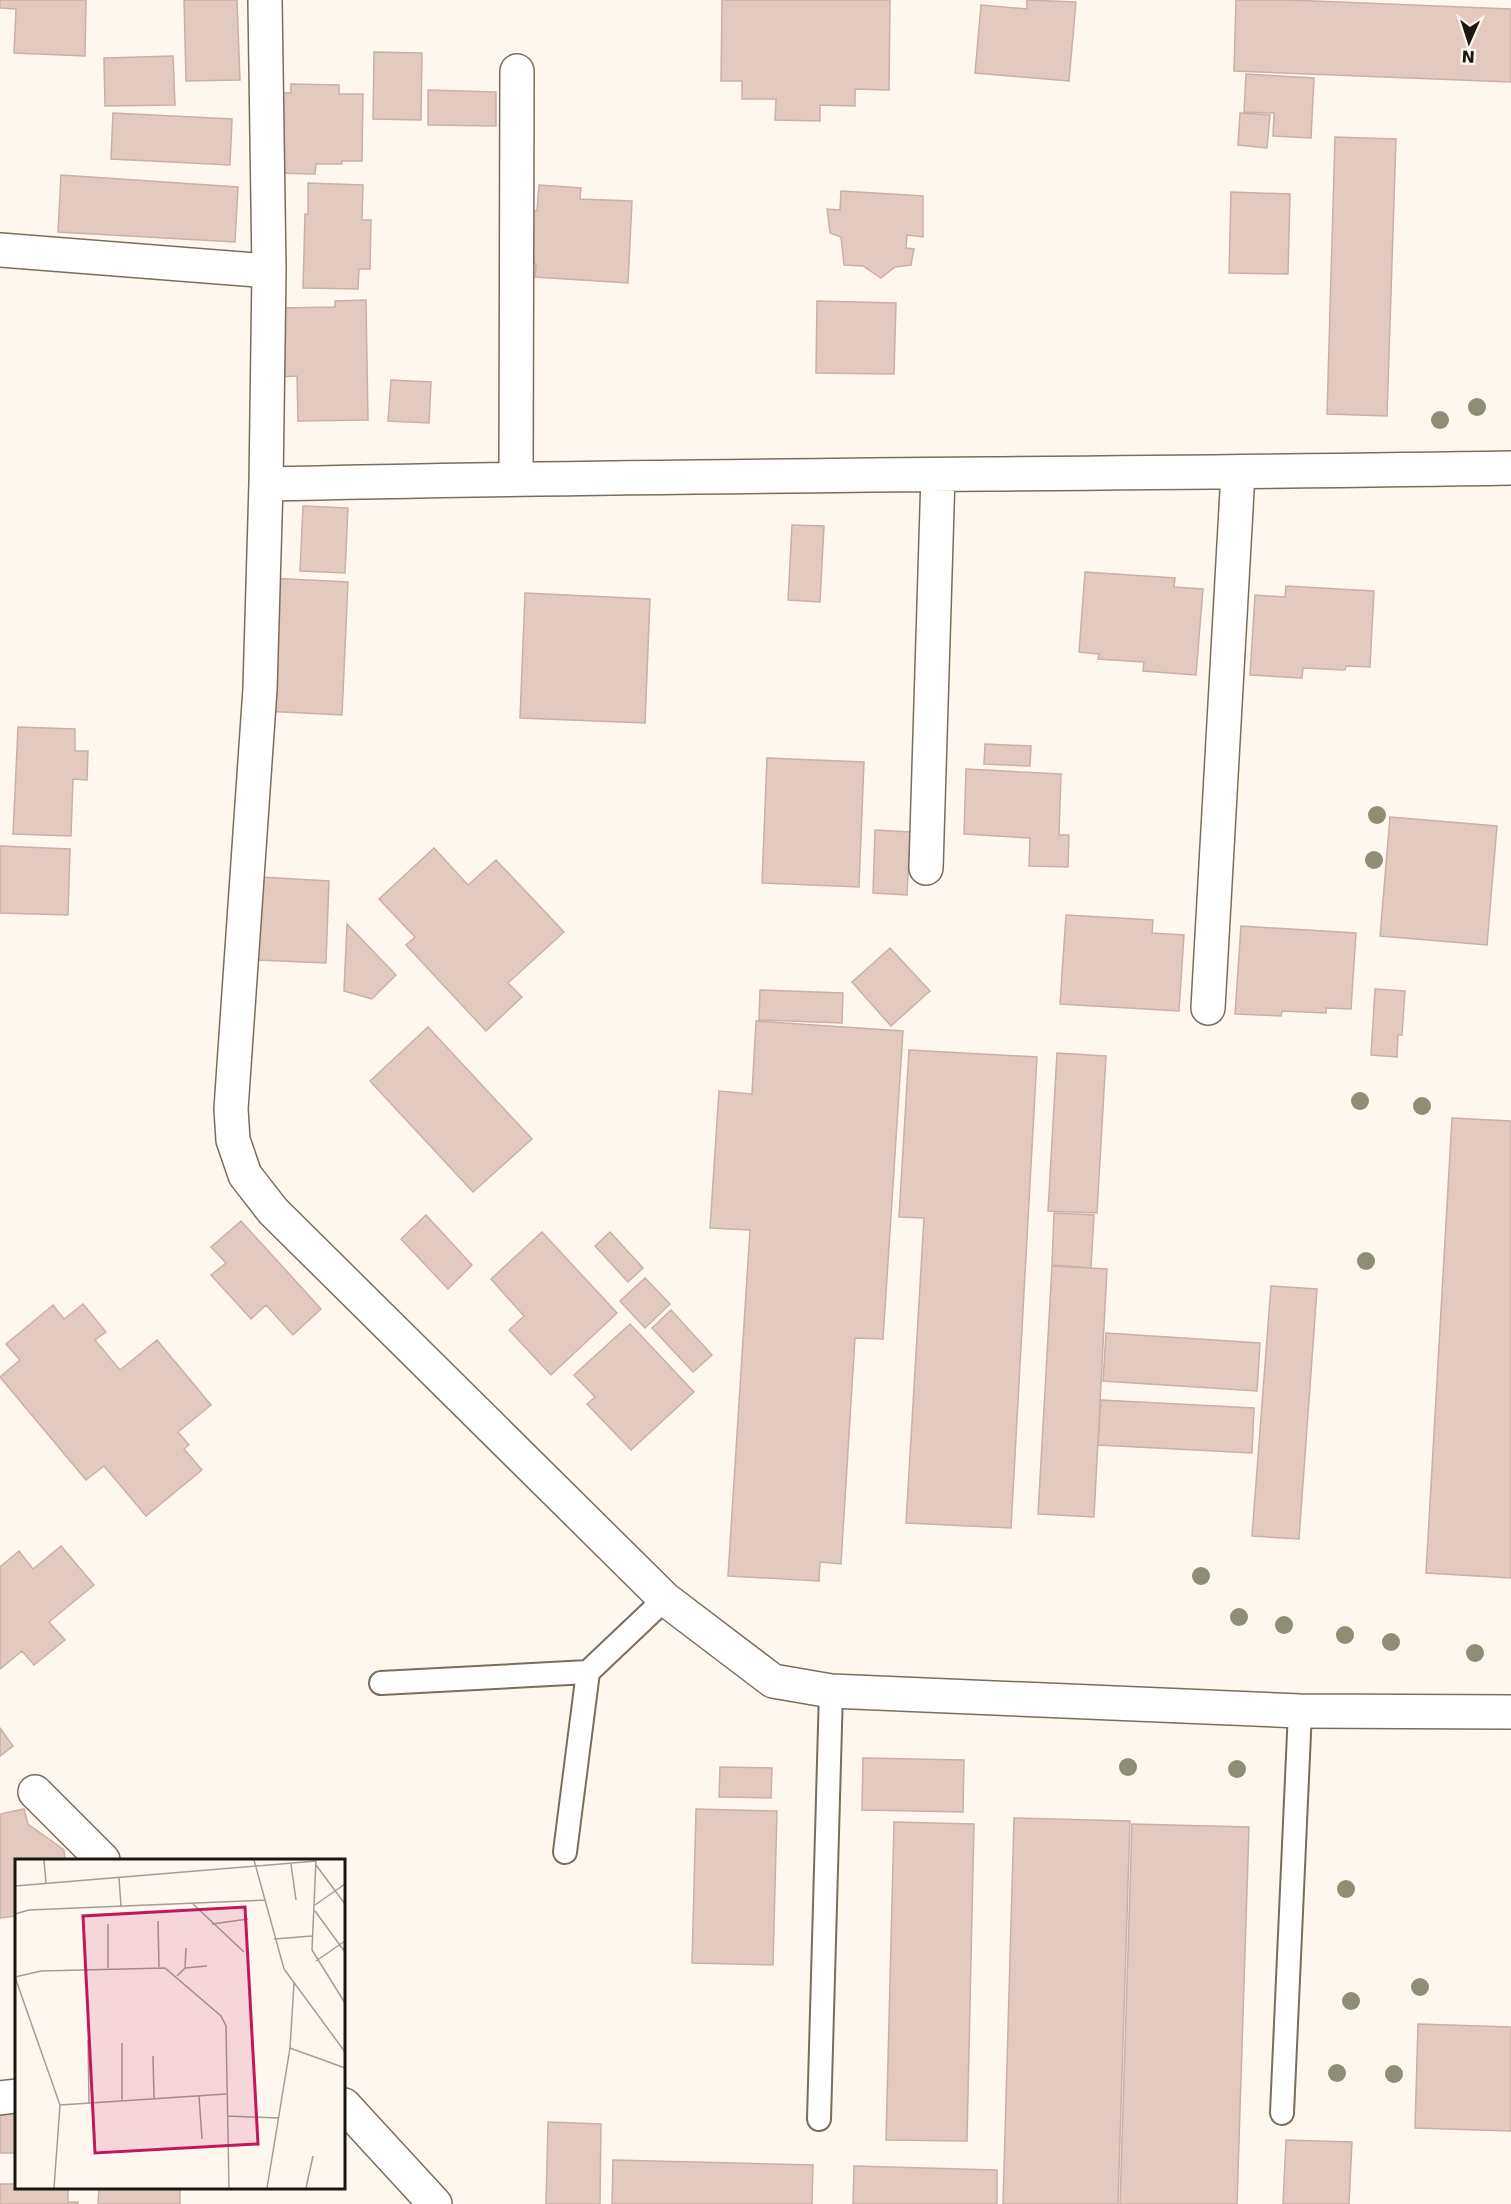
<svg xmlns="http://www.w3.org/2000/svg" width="1511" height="2204" font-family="'DejaVu Sans',sans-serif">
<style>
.building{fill:#e2cac1;stroke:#c9b1a8;stroke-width:1.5}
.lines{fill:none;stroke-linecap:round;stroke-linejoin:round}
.lane-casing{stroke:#7b6d5c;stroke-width:26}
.street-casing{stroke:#7b6d5c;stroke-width:36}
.lane{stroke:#fff;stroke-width:22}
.street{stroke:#fff;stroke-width:33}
.tree{fill:#8e8d75}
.inset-road{fill:none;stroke:#a49d96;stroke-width:1.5}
.view{fill:#c2185b;fill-opacity:0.15;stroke:#c2185b;stroke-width:3}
.inset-edge{fill:none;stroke:#1c1610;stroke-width:3}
</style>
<rect width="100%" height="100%" fill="#fef7f0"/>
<path class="building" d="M 0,0 L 86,0 L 85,56 L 14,53 L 16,9 L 0,8 Z
M 184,0 L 237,0 L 240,80 L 186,81 Z
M 722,0 L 890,0 L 889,90 L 855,89 L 855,106 L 820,105 L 820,121 L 775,120 L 776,99 L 742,99 L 742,81 L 721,81 Z
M 1027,0 L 1076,2 L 1069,81 L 975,73 L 981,5 L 1027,9 Z
M 1236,0 L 1290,0 L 1511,9 L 1511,82 L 1234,71 Z
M 374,52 L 422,53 L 421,120 L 373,119 Z
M 173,56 L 175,105 L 105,106 L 104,58 Z
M 1246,74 L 1314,78 L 1311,138 L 1273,136 L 1274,113 L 1244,112 Z
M 291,84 L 339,85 L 339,94 L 363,94 L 362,161 L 342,161 L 342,164 L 316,164 L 315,174 L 277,173 L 279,93 L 291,93 Z
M 428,90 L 496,92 L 496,126 L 428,125 Z
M 113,113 L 232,119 L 230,165 L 111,159 Z
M 1240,113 L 1270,115 L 1267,148 L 1238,145 Z
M 1335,137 L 1396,139 L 1387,416 L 1327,414 Z
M 61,175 L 238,187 L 235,242 L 58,232 Z
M 308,183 L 363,185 L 362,220 L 371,220 L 370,269 L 359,269 L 358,289 L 303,288 L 305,214 L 308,214 Z
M 539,185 L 581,188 L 580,199 L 632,201 L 628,283 L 535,277 L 536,264 L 524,264 L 527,211 L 537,211 Z
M 841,191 L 923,196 L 923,237 L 907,235 L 906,248 L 914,249 L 911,265 L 895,267 L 881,278 L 863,266 L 844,265 L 841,237 L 830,233 L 827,209 L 840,210 Z
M 1231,192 L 1290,194 L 1288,274 L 1229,273 Z
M 366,300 L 368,420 L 298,421 L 297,376 L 280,377 L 280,308 L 335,307 L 335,301 Z
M 817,301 L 896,303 L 894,374 L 816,373 Z
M 391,380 L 431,382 L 429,423 L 388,421 Z
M 303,506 L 348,508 L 345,573 L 300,571 Z
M 792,525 L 824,526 L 820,602 L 788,600 Z
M 1085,572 L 1175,578 L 1174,587 L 1203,589 L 1196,675 L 1143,671 L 1144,662 L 1098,659 L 1099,654 L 1079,652 Z
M 269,578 L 348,582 L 342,715 L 263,711 Z
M 1286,586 L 1374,591 L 1370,667 L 1346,666 L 1345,670 L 1303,668 L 1302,678 L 1250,675 L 1255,595 L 1285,597 Z
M 525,593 L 650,599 L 645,723 L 520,718 Z
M 18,727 L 75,729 L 75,751 L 88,751 L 87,780 L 73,779 L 71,836 L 13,834 Z
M 985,744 L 1031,746 L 1030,766 L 984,764 Z
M 767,758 L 864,762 L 859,887 L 762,883 Z
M 966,769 L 1061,774 L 1059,835 L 1069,835 L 1068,867 L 1029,866 L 1030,838 L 964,834 Z
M 1390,817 L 1497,826 L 1487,945 L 1380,936 Z
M 875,830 L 910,832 L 907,895 L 873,893 Z
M 0,846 L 70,849 L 68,915 L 0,913 Z
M 434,848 L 468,885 L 496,860 L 564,932 L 508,983 L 522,997 L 486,1031 L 406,945 L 415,937 L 379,899 Z
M 261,877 L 329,881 L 326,963 L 257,960 Z
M 1066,915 L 1153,920 L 1152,933 L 1184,935 L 1179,1011 L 1060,1004 Z
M 347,924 L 396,975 L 372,999 L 344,991 Z
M 1241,926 L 1356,933 L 1351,1009 L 1326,1008 L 1326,1013 L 1282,1011 L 1281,1016 L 1235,1014 Z
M 890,948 L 930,991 L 891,1026 L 852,982 Z
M 1375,989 L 1405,991 L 1402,1035 L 1398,1035 L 1397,1057 L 1371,1055 Z
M 760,990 L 843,993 L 842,1023 L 759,1020 Z
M 756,1021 L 903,1031 L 883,1339 L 855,1338 L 841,1564 L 820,1562 L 819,1581 L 728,1576 L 750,1230 L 710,1228 L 719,1091 L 752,1094 Z
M 428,1027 L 532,1139 L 473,1192 L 370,1081 Z
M 909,1050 L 1037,1057 L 1011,1528 L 906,1523 L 924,1218 L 899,1217 Z
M 1057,1053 L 1106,1056 L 1097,1213 L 1048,1211 Z
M 1452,1118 L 1511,1121 L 1511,1578 L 1426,1573 Z
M 1054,1213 L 1094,1215 L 1091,1268 L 1052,1265 Z
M 426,1215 L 472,1265 L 448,1289 L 401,1239 Z
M 241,1221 L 321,1309 L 293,1335 L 266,1305 L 251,1319 L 211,1275 L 226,1263 L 211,1247 Z
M 542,1232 L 617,1313 L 551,1375 L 509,1330 L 524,1316 L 491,1279 Z
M 610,1232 L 643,1268 L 628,1282 L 595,1246 Z
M 1052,1266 L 1107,1269 L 1094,1517 L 1038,1514 Z
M 645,1278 L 670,1304 L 645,1328 L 620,1301 Z
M 1271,1286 L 1317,1289 L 1299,1539 L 1252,1536 Z
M 83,1304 L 106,1332 L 95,1340 L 120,1370 L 157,1340 L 211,1405 L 178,1432 L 189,1445 L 184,1449 L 202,1470 L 146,1516 L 104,1466 L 86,1480 L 0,1377 L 20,1360 L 6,1344 L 53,1305 L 64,1319 Z
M 671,1310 L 712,1355 L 693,1372 L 652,1328 Z
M 630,1324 L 694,1392 L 631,1450 L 587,1404 L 595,1397 L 574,1375 Z
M 1106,1333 L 1260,1343 L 1257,1391 L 1103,1381 Z
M 1101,1400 L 1254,1408 L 1252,1453 L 1098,1445 Z
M 61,1546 L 94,1585 L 49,1622 L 65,1640 L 34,1665 L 22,1651 L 0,1669 L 0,1567 L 19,1551 L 33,1569 Z
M 0,1728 L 13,1746 L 0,1756 Z
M 863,1758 L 964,1760 L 963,1812 L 862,1810 Z
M 720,1767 L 772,1768 L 771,1798 L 719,1797 Z
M 24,1809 L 28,1824 L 64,1850 L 65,1860 L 16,1860 L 16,1916 L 0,1918 L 0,1814 Z
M 696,1809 L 777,1811 L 773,1965 L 692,1963 Z
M 1014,1818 L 1130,1821 L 1118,2204 L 1003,2204 Z
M 894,1822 L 974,1824 L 967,2141 L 886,2140 Z
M 1132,1824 L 1249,1827 L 1237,2204 L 1120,2204 Z
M 1418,2024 L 1511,2027 L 1511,2131 L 1415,2128 Z
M 16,2103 L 16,2153 L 0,2153 L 0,2104 Z
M 548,2122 L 601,2124 L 600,2204 L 546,2204 Z
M 1286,2140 L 1352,2142 L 1349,2204 L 1283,2204 Z
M 613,2160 L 813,2165 L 812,2204 L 612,2204 Z
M 854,2166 L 997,2170 L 997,2204 L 853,2204 Z
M 0,2184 L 16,2184 L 16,2188 L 68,2188 L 68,2202 L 78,2202 L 78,2204 L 0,2204 Z
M 99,2188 L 180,2188 L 180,2204 L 98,2204 Z"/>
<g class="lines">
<defs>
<path id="lane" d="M 381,1683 L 588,1672
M 565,1852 L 588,1672 L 665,1599
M 1282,2113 L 1300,1711
M 819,2119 L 831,1691"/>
<path id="street" d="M 265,0 L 269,271 L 266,484 L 260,689 L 231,1109 L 233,1140 L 245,1175 L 273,1211 L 665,1599 L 773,1681 L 831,1691 L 1300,1711 L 1511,1712
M 0,250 L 269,271
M 516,478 L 517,71
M 266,484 C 681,474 1096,475 1511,468
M 926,868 L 938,475
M 1208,1008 L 1238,473
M 35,1792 L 103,1860
M 0,2098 L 16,2096
M 344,2105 L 435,2204"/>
</defs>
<use href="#lane" class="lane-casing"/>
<use href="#street" class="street-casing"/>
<use href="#lane" class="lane"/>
<use href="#street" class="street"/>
</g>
<g class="tree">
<circle cx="1477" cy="407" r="9"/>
<circle cx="1440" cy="420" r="9"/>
<circle cx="1377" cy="815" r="9"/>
<circle cx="1374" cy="860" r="9"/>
<circle cx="1360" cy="1101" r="9"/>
<circle cx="1422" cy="1106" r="9"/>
<circle cx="1366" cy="1261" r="9"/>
<circle cx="1201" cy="1576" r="9"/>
<circle cx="1239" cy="1617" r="9"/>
<circle cx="1284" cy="1625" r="9"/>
<circle cx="1345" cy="1635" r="9"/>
<circle cx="1391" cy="1642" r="9"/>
<circle cx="1475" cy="1653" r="9"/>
<circle cx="1128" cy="1767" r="9"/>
<circle cx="1237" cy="1769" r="9"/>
<circle cx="1346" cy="1889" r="9"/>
<circle cx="1420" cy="1987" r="9"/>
<circle cx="1351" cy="2001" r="9"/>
<circle cx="1337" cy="2073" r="9"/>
<circle cx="1394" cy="2074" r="9"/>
</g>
<g transform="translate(15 1859)">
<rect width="330" height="330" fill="#fef7f0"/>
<path class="inset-road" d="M 29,1 L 31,24M 239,1 L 269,110 L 330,193M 301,1 L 297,91 L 330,144M 276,5 L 281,41M 301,6 L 330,45M 104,19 L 106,47M 0,27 L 301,2M 178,45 L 229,93M 300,46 L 330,25M 300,52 L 330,93M 0,55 L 14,51 L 250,41M 143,62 L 144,108M 93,65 L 93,109M 197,65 L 233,60M 259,80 L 297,77M 301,102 L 330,82M 170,109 L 192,107M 162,117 L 170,109 L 171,89M 0,118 L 26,112 L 150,109 L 206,157 L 211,167 L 214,329M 0,118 L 45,246 L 39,329M 73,181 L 74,244M 275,189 L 330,209M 138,197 L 139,239M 184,237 L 187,280M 107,241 L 107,184M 45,246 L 211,235M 212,257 L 263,259M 252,329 L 275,189 L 279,124M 291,329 L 298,297"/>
<path class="view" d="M 230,48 L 243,285 L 80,294 L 68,57 Z"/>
<rect width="330" height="330" class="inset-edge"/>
</g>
<g transform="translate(1469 42) rotate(183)" stroke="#fef7f0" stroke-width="4.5" paint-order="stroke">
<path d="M0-4.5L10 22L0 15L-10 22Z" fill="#1c1610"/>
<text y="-9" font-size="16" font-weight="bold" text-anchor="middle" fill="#1c1610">N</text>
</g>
</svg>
